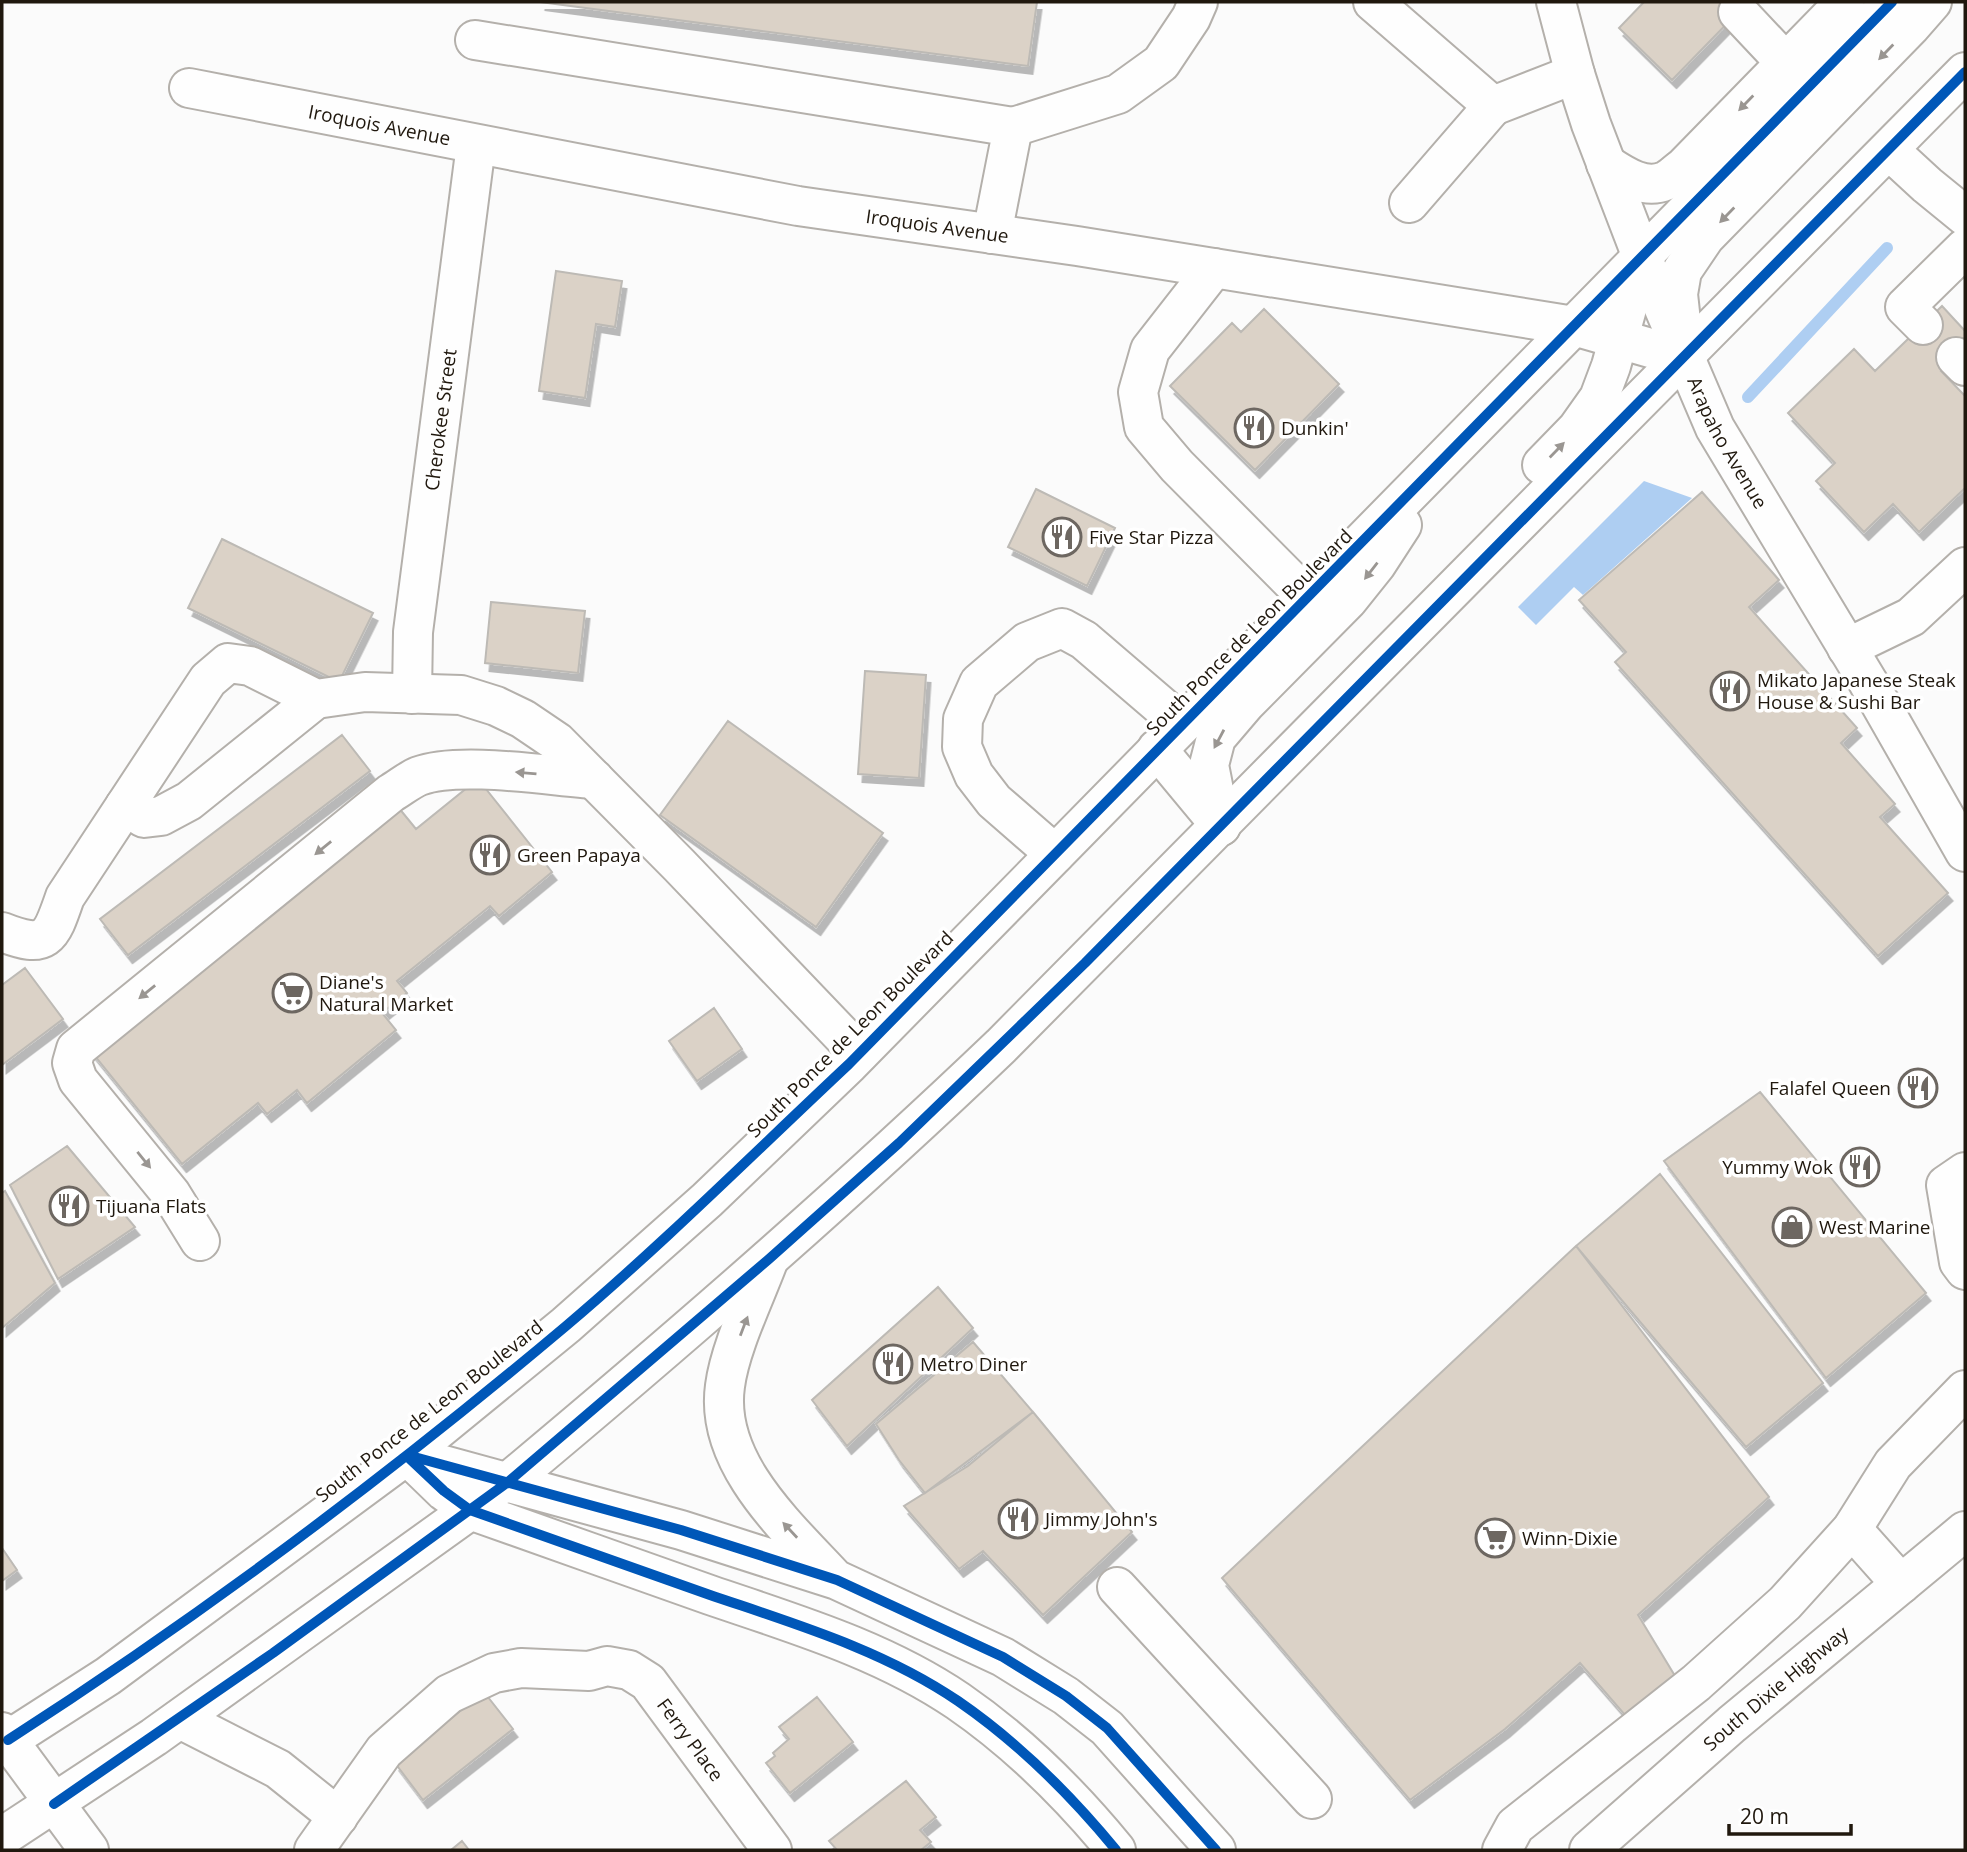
<svg xmlns="http://www.w3.org/2000/svg" width="1967" height="1852" font-family="'Open Sans',sans-serif">
<style>
.water{fill:#aecef2}
.lines{fill:none;stroke-linecap:round;stroke-linejoin:round}
.stream{stroke:#aecef2;stroke-width:12}
.building{fill:#dbd2c7;stroke:#bdbab5;stroke-width:2;filter:url(#shadow)}
.minor-casing{stroke:#b4b0ab;stroke-width:42}
.major-casing{stroke:#b4b0ab;stroke-width:42}
.highway-casing{stroke:#b4b0ab;stroke-width:42}
.minor{stroke:#fefefe;stroke-width:38}
.major{stroke:#fefefe;stroke-width:38}
.highway{stroke:#fefefe;stroke-width:38}
.cycleway-casing{stroke:#fff;stroke-width:15}
.cycleway{stroke:#0057b8;stroke-width:10}
.oneway{fill:#9a9692}
.labels{text-anchor:middle;stroke-width:7;stroke-linejoin:round;paint-order:stroke}
.street-label{font-size:19px;fill:#20180e;stroke:#fff}
.poi-label{font-size:19px;fill:#20180e;stroke:#fff;text-anchor:start}
</style>
<defs>
<filter id="shadow"><feDropShadow dx="4.5" dy="8" stdDeviation="0" flood-color="#0004"/></filter>
</defs>
<rect width="100%" height="100%" fill="#fbfbfb"/>
<path class="water" d="M 1644,481 L 1692,498 L 1583,595 L 1574,587 L 1536,625 L 1518,607 Z"/>
<g class="lines">
<path class="stream" d="M 1748,397 L 1887,248"/>
</g>
<path class="building" d="M 540,2 L 1037,2 L 1028,66 Z
M 1644,2 L 1748,2 L 1672,80 L 1619,28 Z
M 556,271 L 622,281 L 615,327 L 596,324 L 585,398 L 539,391 Z
M 1942,306 L 1965,331 L 1965,348 L 1941,371 L 1965,396 L 1965,488 L 1919,532 L 1893,504 L 1864,532 L 1816,481 L 1835,463 L 1788,413 L 1854,349 L 1875,371 Z
M 1264,309 L 1339,384 L 1255,470 L 1170,386 L 1232,323 L 1241,332 Z
M 1036,489 L 1115,528 L 1087,586 L 1008,547 Z
M 1702,492 L 1779,580 L 1749,607 L 1857,728 L 1841,743 L 1895,804 L 1880,817 L 1948,893 L 1878,956 L 1615,662 L 1626,652 L 1579,600 Z
M 222,539 L 373,613 L 339,682 L 188,608 Z
M 491,602 L 585,611 L 578,673 L 485,663 Z
M 865,671 L 926,675 L 919,778 L 858,774 Z
M 728,721 L 883,833 L 816,927 L 660,815 Z
M 342,735 L 370,771 L 128,955 L 100,919 Z
M 478,779 L 552,872 L 499,916 L 490,906 L 397,981 L 407,993 L 382,1013 L 396,1030 L 307,1103 L 297,1090 L 267,1114 L 258,1103 L 182,1164 L 90,1050 L 394,802 L 416,829 Z
M 25,968 L 63,1019 L 2,1065 L 2,985 Z
M 714,1008 L 742,1049 L 697,1081 L 669,1041 Z
M 1760,1092 L 1926,1293 L 1826,1378 L 1664,1161 Z
M 67,1146 L 135,1227 L 58,1279 L 10,1185 Z
M 1660,1174 L 1823,1383 L 1746,1447 L 1576,1246 Z
M 5,1191 L 55,1283 L 2,1328 L 2,1193 Z
M 1576,1246 L 1769,1497 L 1638,1615 L 1675,1676 L 1625,1715 L 1580,1663 L 1505,1729 L 1410,1800 L 1222,1578 Z
M 938,1287 L 973,1328 L 847,1446 L 812,1400 Z
M 973,1342 L 1033,1412 L 925,1493 L 899,1460 L 876,1424 Z
M 1033,1412 L 1132,1532 L 1043,1615 L 983,1551 L 959,1569 L 904,1506 L 968,1466 Z
M 2,1548 L 17,1570 L 2,1581 Z
M 484,1692 L 513,1729 L 423,1800 L 395,1763 Z
M 817,1697 L 853,1742 L 790,1793 L 766,1763 L 775,1756 L 773,1753 L 789,1739 L 779,1727 Z
M 906,1781 L 936,1817 L 920,1830 L 931,1842 L 921,1850 L 837,1850 L 829,1841 Z
M 462,1841 L 469,1850 L 451,1850 Z"/>
<g class="lines">
<defs>
<g id="minor">
<path d="M 1373,2 L 1493,106 L 1409,203"/>
<path id="s1" d="M 1556,2 L 1575,74 L 1591,124 L 1642,257 L 1715,428 L 1868,682 L 1965,852"/>
<path d="M 1738,12 L 1786,63"/>
<path d="M 475,40 L 1013,127 L 992,234"/>
<path id="s2" d="M 189,88 L 798,206 L 1077,246 L 1574,326 L 1685,358"/>
<path d="M 1493,106 L 1575,74"/>
<path d="M 1013,127 L 1118,94 L 1161,63 L 1191,18 L 1198,2"/>
<path d="M 1889,150 L 1927,185 L 1965,216"/>
<path d="M 1214,268 L 1150,350 L 1138,392 L 1144,427 L 1177,466 L 1307,597"/>
<path d="M 1923,325 L 1905,307 L 1965,248"/>
<path d="M 1956,357 L 1965,366"/>
<path d="M 1847,648 L 1911,617 L 1965,567"/>
<path id="s3" d="M 412,694 L 413,632 L 476,145"/>
<path d="M 1157,749 L 1221,826"/>
<path d="M 125,806 L 144,818 L 161,816 L 189,801 L 316,699"/>
<path d="M 1055,854 L 994,801 L 974,775 L 962,747 L 963,719 L 979,683 L 1027,642 L 1062,628 L 1084,640 L 1182,724"/>
<path d="M 2,932 C 47,950 51,938 65,897 L 208,680 L 228,663 L 250,666 L 316,699 L 365,692 L 461,695 L 496,706 L 523,719 L 557,742 L 679,865 L 859,1053"/>
<path d="M 1965,1172 L 1946,1185 L 1959,1262 L 1965,1270"/>
<path d="M 200,1241 L 171,1194 L 78,1080 L 72,1063 L 76,1049 L 391,793 C 400,788 409,780 419,776 C 459,761 549,776 594,779"/>
<path d="M 1852,1529 L 1901,1584"/>
<path d="M 1117,1587 L 1312,1799"/>
<path d="M 180,1719 L 278,1769 L 338,1817"/>
<path d="M 2,1732 L 89,1850"/>
<path id="s4" d="M 314,1850 L 384,1751 L 449,1694 L 494,1673 L 521,1668 L 589,1671 L 607,1666 L 629,1670 L 648,1682 L 772,1850"/>
<path d="M 1502,1850 L 1515,1826 L 1696,1683 L 1785,1603 L 1852,1529 L 1893,1464 L 1965,1390"/>
</g>
<g id="major">
<path d="M 1606,164 C 1623,175 1644,190 1665,181 C 1672,178 1678,171 1684,167 L 1845,2"/>
<path d="M 1685,358 L 1678,294 L 1682,271 L 1705,237 L 1911,26 L 1932,2"/>
<path d="M 1542,465 L 1577,429 L 1599,398 L 1611,366 L 1640,262"/>
<path d="M 1221,826 L 1209,765 L 1216,738 L 1245,704 L 1348,600 L 1376,565 L 1402,525"/>
<path d="M 407,1455 L 566,1325 L 707,1200 L 849,1064 L 1892,2"/>
<path d="M 508,1482 C 677,1341 842,1198 1001,1046 L 1965,72"/>
<path id="s5" d="M 1589,1850 L 1732,1724 L 1965,1531"/>
</g>
<path id="highway" d="M 769,1259 C 755,1297 730,1347 725,1386 C 714,1463 788,1528 835,1579
M 407,1455 L 681,1530 L 837,1580 L 1003,1657 L 1066,1696 L 1107,1728 L 1216,1850
M 411,1459 L 444,1491 L 470,1510 C 550,1538 630,1567 710,1595 C 795,1624 883,1650 958,1701 C 1019,1743 1070,1794 1116,1850
M 2,1744 L 108,1676 L 407,1455
M 2,1837 L 154,1737 L 490,1496"/>
</defs>
<use href="#minor" class="minor-casing"/>
<use href="#major" class="major-casing"/>
<use href="#highway" class="highway-casing"/>
<use href="#minor" class="minor"/>
<use href="#major" class="major"/>
<use href="#highway" class="highway"/>
<defs>
<path id="cycleway" d="M 407,1455 L 681,1530 L 837,1580 L 1003,1657 L 1066,1696 L 1107,1728 L 1216,1850
M 409,1458 L 444,1491 L 470,1510 C 550,1538 630,1567 710,1595 C 795,1624 883,1650 958,1701 C 1019,1743 1070,1794 1116,1850
M 8,1740 C 202,1615 389,1475 566,1326 C 664,1243 755,1152 849,1064 L 1892,2
M 54,1804 L 273,1653 L 508,1482 L 769,1259 L 899,1143 L 1085,963 L 1965,72"/>
</defs>
<use href="#cycleway" class="cycleway-casing"/>
<use href="#cycleway" class="cycleway"/>
</g>
<defs><path id="oneway-solid" d="M-6-.8H1V-3.2L6.5 0L1 3.2V.8H-6Z" transform="scale(1.75)"/></defs>
<g class="oneway">
<use href="#oneway-solid" transform="translate(1886 52) rotate(134)"/>
<use href="#oneway-solid" transform="translate(1746 103) rotate(134)"/>
<use href="#oneway-solid" transform="translate(1727 215) rotate(134)"/>
<use href="#oneway-solid" transform="translate(1557 450) rotate(-46)"/>
<use href="#oneway-solid" transform="translate(1371 571) rotate(128)"/>
<use href="#oneway-solid" transform="translate(1219 739) rotate(118)"/>
<use href="#oneway-solid" transform="translate(526 773) rotate(-175)"/>
<use href="#oneway-solid" transform="translate(323 848) rotate(141)"/>
<use href="#oneway-solid" transform="translate(147 992) rotate(141)"/>
<use href="#oneway-solid" transform="translate(144 1160) rotate(51)"/>
<use href="#oneway-solid" transform="translate(744 1326) rotate(-69)"/>
<use href="#oneway-solid" transform="translate(790 1530) rotate(-133)"/>
</g>
<defs>
<symbol id="restaurant-ring" viewBox="-11 -11 22 22"><circle r="9.5" fill="#fff" stroke="#6d6761" stroke-width="1.5"/><path d="M-5-6h1v4h1v-4h1v4h1v-4h1v5L-1.5 .5V6h-2V.5L-5-1ZM5-6V6H3V1.5H1.5Q1.5-4 5-6Z" fill="#6d6761"/></symbol>
<symbol id="supermarket-ring" viewBox="-11 -11 22 22"><circle r="9.5" fill="#fff" stroke="#6d6761" stroke-width="1.5"/><path d="M-6-5.5h2.5l.6 2H6L4.5 2H-2.5L-4.4-4H-6ZM-1.5 3.2a1.3 1.3 0 1 0 .1 0ZM3 3.2a1.3 1.3 0 1 0 .1 0Z" fill="#6d6761"/></symbol>
<symbol id="shop-ring" viewBox="-11 -11 22 22"><circle r="9.5" fill="#fff" stroke="#6d6761" stroke-width="1.5"/><path d="M-5-2.5h2.3a2.7 3.5 0 0 1 5.4 0H5L5.5 6h-11ZM-1.5-2.5h3a1.5 2.3 0 0 0-3 0Z" fill="#6d6761"/></symbol>
</defs>
<g fill-rule="evenodd">
<use href="#restaurant-ring" x="1232" y="406" width="44" height="44"/>
<use href="#restaurant-ring" x="1040" y="515" width="44" height="44"/>
<use href="#restaurant-ring" x="1708" y="669" width="44" height="44"/>
<use href="#restaurant-ring" x="468" y="833" width="44" height="44"/>
<use href="#supermarket-ring" x="270" y="971" width="44" height="44"/>
<use href="#restaurant-ring" x="1896" y="1066" width="44" height="44"/>
<use href="#restaurant-ring" x="1838" y="1145" width="44" height="44"/>
<use href="#restaurant-ring" x="47" y="1184" width="44" height="44"/>
<use href="#shop-ring" x="1770" y="1205" width="44" height="44"/>
<use href="#restaurant-ring" x="871" y="1342" width="44" height="44"/>
<use href="#restaurant-ring" x="996" y="1497" width="44" height="44"/>
<use href="#supermarket-ring" x="1473" y="1516" width="44" height="44"/>
</g>
<g class="labels">
<g class="street-label">
<text dy="7" stroke="none"><textPath href="#s2" startOffset="194">Iroquois Avenue</textPath></text>
<text dy="7" stroke="none"><textPath href="#s2" startOffset="761">Iroquois Avenue</textPath></text>
<text dy="7" stroke="none"><textPath href="#s3" startOffset="276">Cherokee Street</textPath></text>
<text dy="7" stroke="none"><textPath href="#s1" startOffset="474">Arapaho Avenue</textPath></text>
<text transform="translate(1249 632) rotate(-45)" y="7">South Ponce de Leon Boulevard</text>
<text transform="translate(850 1034) rotate(-45)" y="7">South Ponce de Leon Boulevard</text>
<text transform="translate(429 1411) rotate(-38)" y="7">South Ponce de Leon Boulevard</text>
<text dy="7" stroke="none"><textPath href="#s5" startOffset="247">South Dixie Highway</textPath></text>
<text dy="7" stroke="none"><textPath href="#s4" startOffset="488">Ferry Place</textPath></text>
</g>
<g class="poi-label">
<text x="1281" y="435">Dunkin'</text>
<text x="1089" y="544">Five Star Pizza</text>
<text x="1757" y="687">Mikato Japanese Steak<tspan x="1757" dy="22">House &amp; Sushi Bar</tspan></text>
<text x="517" y="862">Green Papaya</text>
<text x="319" y="989">Diane's<tspan x="319" dy="22">Natural Market</tspan></text>
<text x="1891" y="1095" text-anchor="end">Falafel Queen</text>
<text x="1833" y="1174" text-anchor="end">Yummy Wok</text>
<text x="96" y="1213">Tijuana Flats</text>
<text x="1819" y="1234">West Marine</text>
<text x="920" y="1371">Metro Diner</text>
<text x="1045" y="1526">Jimmy John's</text>
<text x="1522" y="1545">Winn-Dixie</text>
</g>
</g>
<rect width="1967" height="1852" fill="none" stroke="#20180e" stroke-width="7"/>
<path d="M1729 1824v10h122v-10" fill="none" stroke="#20180e" stroke-width="3.5"/>
<text x="1740" y="1824" font-size="21" fill="#20180e" stroke="#ffffff" stroke-width="5" paint-order="stroke">20 m</text>
</svg>
